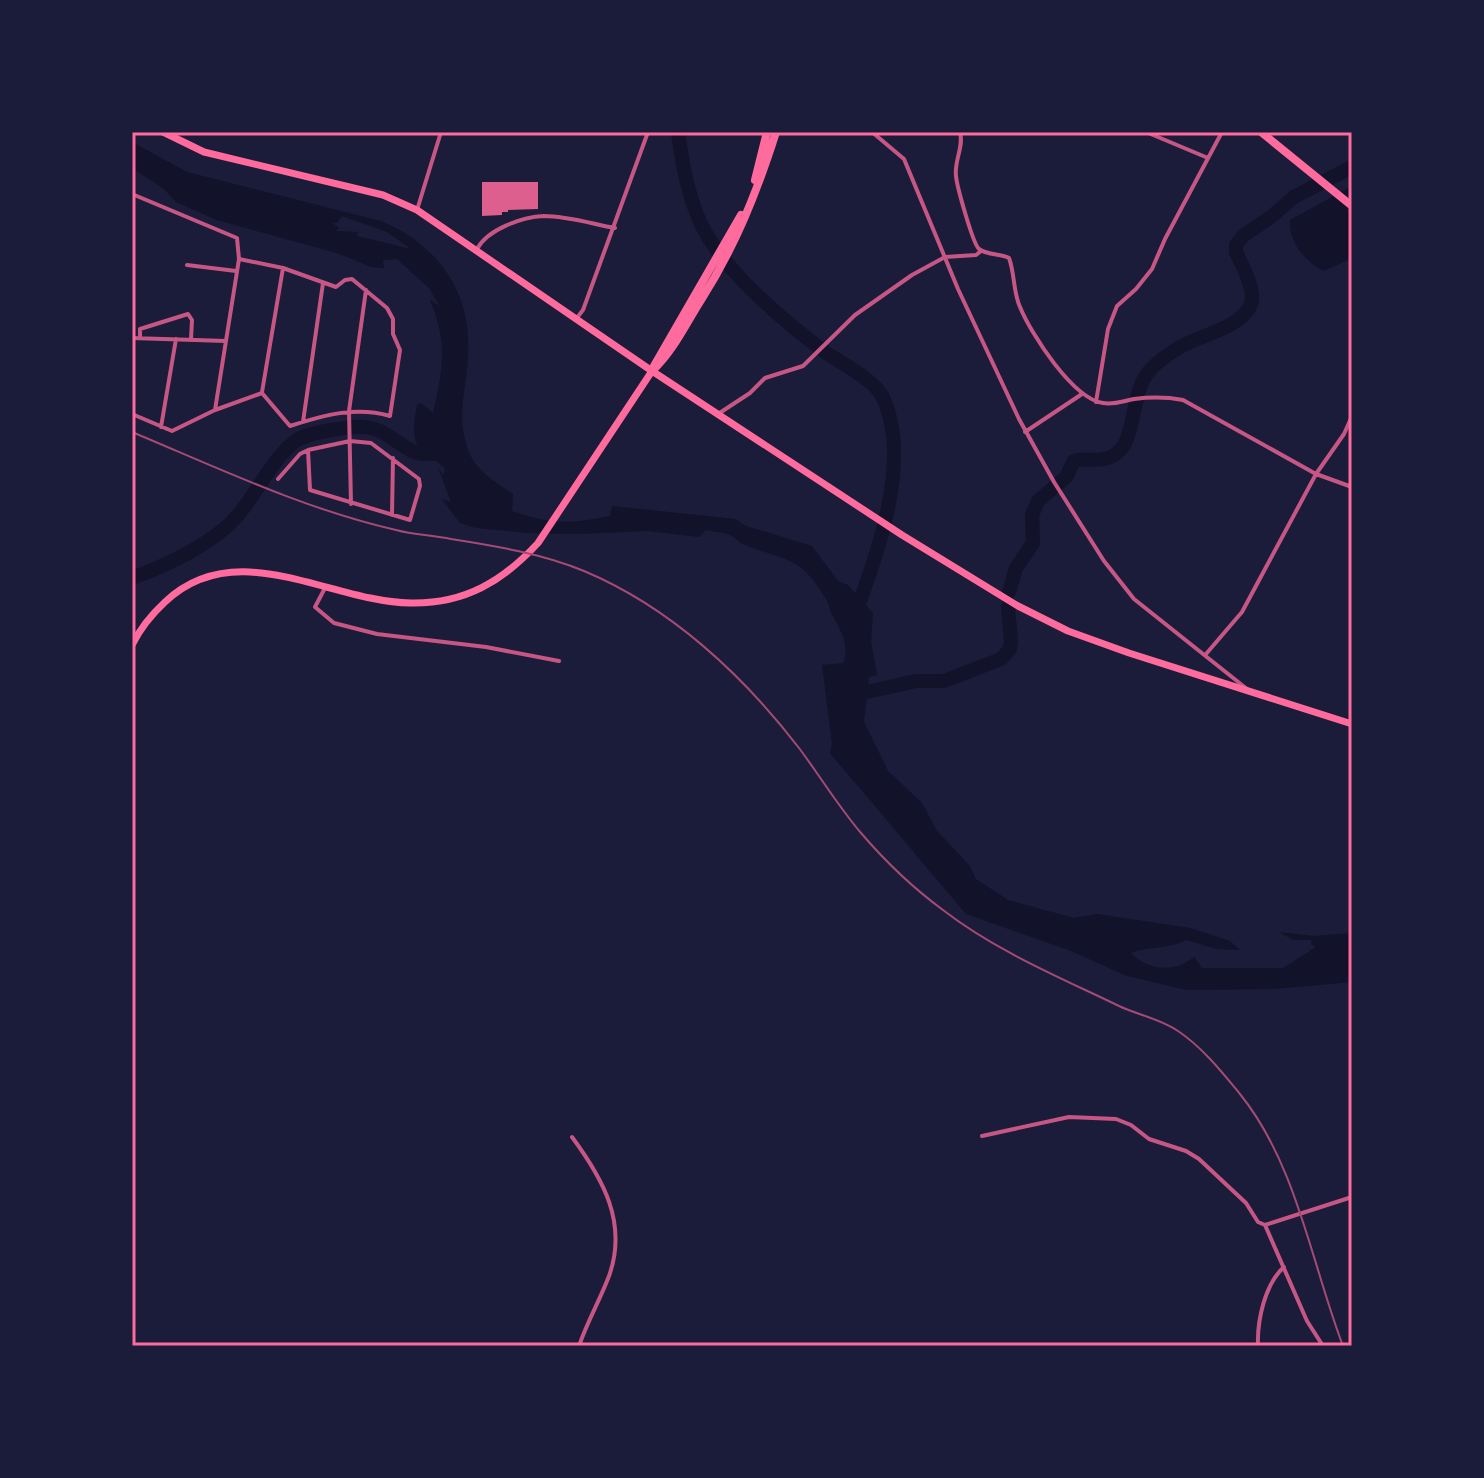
<svg xmlns="http://www.w3.org/2000/svg" width="1484" height="1478" font-family="Montserrat,sans-serif">
<style>
.water{fill:#12122b;fill-rule:evenodd}
.lines{fill:none;stroke-linecap:round;stroke-linejoin:round}
.river{stroke:#12122b;stroke-width:14}
.building{fill:#dd5f8e}
.minor{stroke:#c65784;stroke-width:4}
.primary{stroke:#ff6b9d;stroke-width:7}
.motorway{stroke:#ff6b9d;stroke-width:8}
.rail{stroke:#a44b75;stroke-width:2}
.neatline{fill:none;stroke:#ff6b9d;stroke-width:3}
</style>
<rect width="100%" height="100%" fill="#1b1b3a"/>
<path class="water" d="M 132,142 L 187,172 L 381,221 C 438,245 472,292 468,355 C 467,388 456,412 467,447 C 474,470 494,481 513,494 L 512,511 C 553,525 569,524 610,516 L 612,506 L 735,519 L 746,526 L 812,546 L 838,581 L 848,585 L 873,613 L 871,641 L 877,675 L 869,677 L 864,722 L 888,771 L 922,803 L 937,831 L 969,865 L 976,879 L 1008,900 L 1074,918 L 1097,914 L 1190,928 L 1230,941 L 1240,950 L 1217,949 L 1186,940 C 1172,949 1148,946 1131,953 C 1148,971 1175,973 1194,957 L 1202,968 L 1283,968 L 1316,947 L 1311,944 L 1312,940 L 1293,940 L 1279,932 L 1313,936 L 1352,933 L 1352,982 L 1274,989 L 1187,990 L 1127,976 L 1071,951 L 966,914 L 830,753 L 832,744 L 822,665 L 843,663 C 850,647 841,630 833,616 C 829,611 830,605 826,599 C 801,556 786,561 745,545 C 739,543 736,537 730,535 C 723,532 714,532 706,530 L 699,537 L 648,531 L 579,534 L 528,533 L 476,528 L 460,523 L 442,499 L 451,502 L 438,467 L 443,475 L 445,469 L 432,457 L 422,456 C 412,438 413,425 417,405 L 421,403 L 433,413 C 443,370 448,342 430,300 L 440,306 L 429,288 L 397,259 L 383,260 L 384,268 L 371,267 L 340,254 L 217,220 L 176,202 L 164,189 L 132,168 ZM 342,216 L 387,232 L 411,249 L 357,236 L 358,232 L 335,231 L 339,228 L 332,223 L 337,223 Z
M 1352,186 L 1352,258 L 1324,271 C 1306,263 1288,241 1290,220 Z"/>
<g class="lines">
<path class="river" d="M 678,132 C 683,168 689,205 708,237 C 735,280 785,322 825,352 C 841,363 874,380 882,396 C 913,458 877,554 855,615
M 132,578 C 165,566 197,551 224,529 C 253,505 266,465 294,442 C 308,432 337,429 353,427 C 384,425 390,440 414,452 C 421,455 431,454 439,454
M 1009,592 L 1016,568 L 1033,543 L 1032,515 L 1038,501 L 1066,477 L 1074,461 C 1084,458 1094,461 1104,459 C 1143,451 1124,393 1154,366 C 1164,357 1177,348 1190,342 C 1207,334 1244,325 1251,304 C 1256,290 1242,265 1236,252 L 1236,245 L 1243,236 L 1272,216 L 1294,197 L 1352,167
M 853,695 L 916,681 L 944,681 L 1001,659 L 1010,649 L 1011,641 L 1008,607"/>
</g>
<path class="building" d="M 482,182 L 538,182 L 538,209 L 508,210 L 508,212 L 502,212 L 502,215 L 482,216 Z"/>
<g class="lines">
<path class="minor" d="M 872,132 L 904,159 L 958,289 L 1019,419 L 1054,482 L 1104,561 L 1134,599 L 1247,689
M 960,132 C 964,148 954,160 956,176 C 957,187 973,244 979,249 C 989,256 1000,253 1009,258 C 1015,274 1013,292 1020,307 C 1031,334 1073,399 1103,403 C 1114,405 1123,401 1134,399 C 1150,397 1167,397 1183,400 L 1316,474 L 1352,487
M 1146,132 L 1208,158
M 132,194 L 237,238 L 239,259 L 215,410
M 417,210 L 441,132
M 477,249 C 488,229 522,217 544,216 C 567,216 593,224 615,228
M 187,265 L 236,271
M 576,319 L 583,310 L 648,132
M 132,338 L 226,341
M 140,338 L 140,329 L 188,314 L 192,320 L 191,339
M 262,392 L 283,268
M 1096,402 L 1108,329 L 1117,306 L 1136,289 L 1152,269 L 1165,239 L 1222,132
M 132,414 L 172,431 L 215,410 L 262,393 L 290,426 C 324,415 356,406 390,416 L 400,350 L 393,334 L 393,319 L 387,308 L 352,279 L 345,280 L 336,287 L 283,268 L 239,259
M 718,414 L 750,393 L 765,378 L 803,366 L 855,315 L 912,275 L 945,257 L 976,255 L 981,251
M 303,422 L 323,283
M 161,427 L 176,339
M 1025,432 L 1082,394
M 278,479 L 300,454 L 308,450 L 350,441 L 371,443 L 419,479 L 420,486 L 410,520 L 310,490 L 308,450
M 351,504 L 349,411 L 366,290
M 392,515 L 393,458
M 326,586 L 315,607 L 334,623 L 377,634 L 486,647 L 559,661
M 1206,654 L 1242,612 L 1316,474 L 1344,434 L 1352,416
M 982,1136 L 1069,1117 L 1116,1119 L 1131,1125 L 1149,1139 L 1186,1151 L 1199,1159 L 1246,1203 L 1258,1222 L 1265,1225 L 1307,1321 L 1323,1346
M 572,1137 C 603,1179 628,1223 609,1276 C 600,1300 587,1322 579,1346
M 1265,1225 L 1352,1197
M 1258,1346 C 1257,1320 1265,1284 1284,1267"/>
<path class="primary" d="M 163,132 L 204,152 L 383,195 L 417,210 L 652,371 L 902,535 L 1018,606 L 1068,631 L 1129,653 L 1352,724
M 132,645 C 140,629 152,614 165,602 C 237,534 330,602 411,603 C 465,604 503,581 538,543 L 652,371"/>
<path class="motorway" d="M 1261,132 L 1352,206
M 755,180 L 767,132
M 654,366 L 741,215
M 652,371 C 674,350 685,325 701,300 C 735,247 757,192 776,132"/>
<path class="rail" d="M 132,432 C 218,468 304,509 396,530 C 414,535 433,535 451,539 C 496,546 543,554 584,571 C 670,607 743,675 799,748 C 820,776 838,806 861,833 C 885,861 913,888 943,910 C 996,951 1059,977 1119,1006 C 1138,1015 1161,1019 1178,1031 C 1202,1047 1222,1072 1240,1094 C 1297,1165 1311,1262 1343,1346"/>
</g>
<rect width="1484" height="1478" fill="none" stroke="#1b1b3a" stroke-width="268"/>
<rect x="134" y="134" width="1216" height="1210" class="neatline"/>
</svg>
